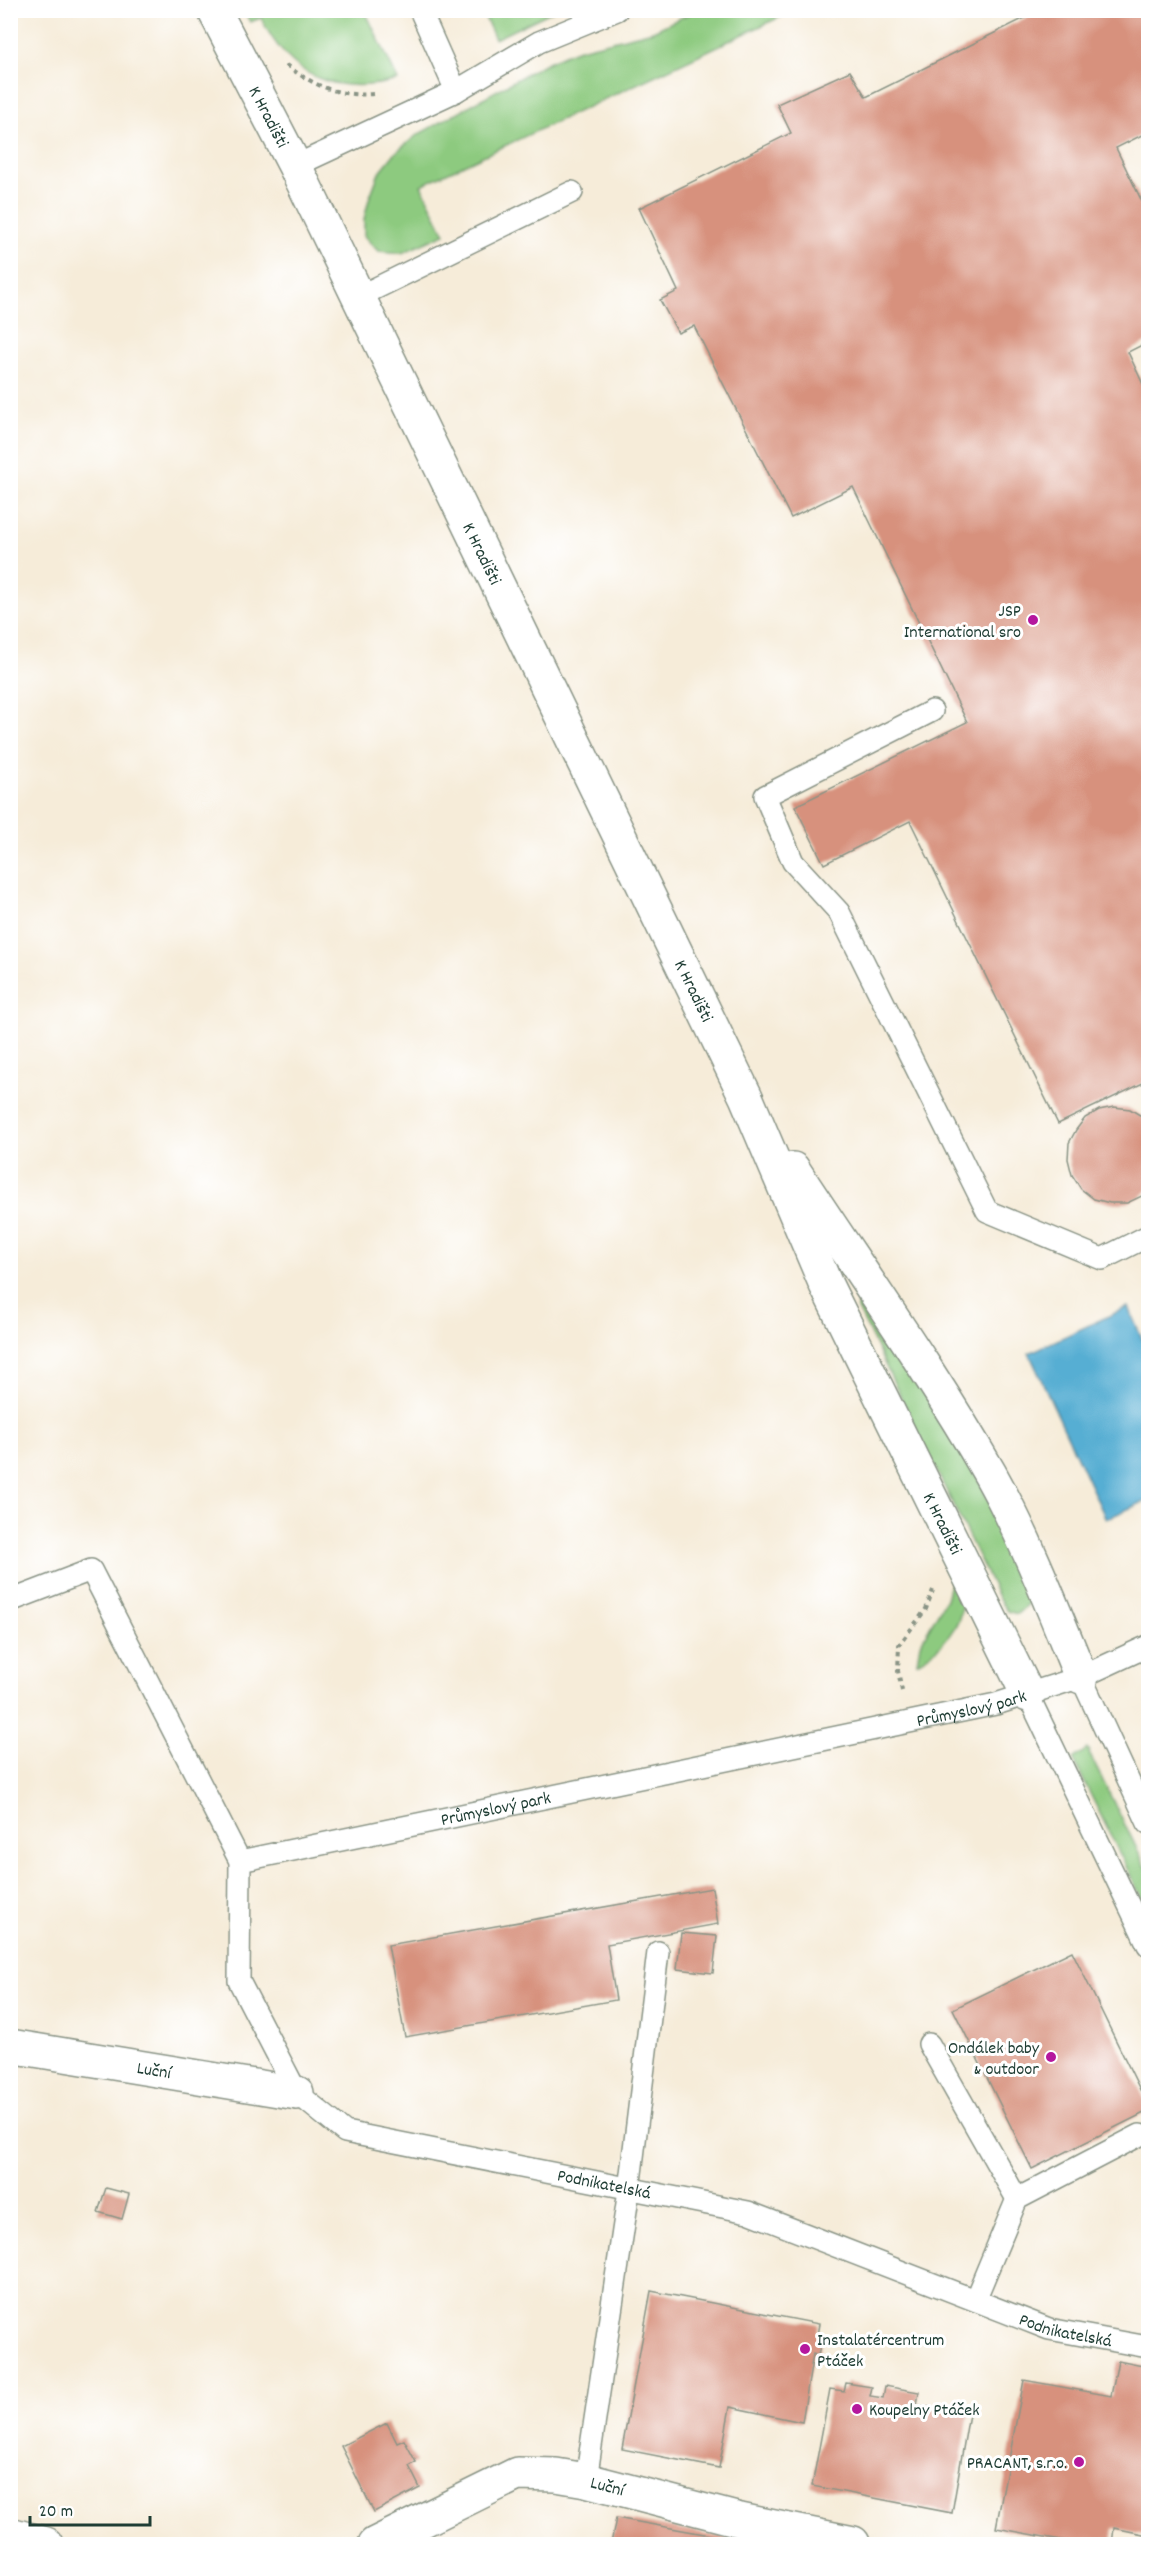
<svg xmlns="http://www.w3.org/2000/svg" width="1159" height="2555" font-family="Dekko,sans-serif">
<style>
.green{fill:#8dca7f;stroke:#56845a;stroke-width:1.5}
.water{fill:#56aed3;stroke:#3a7684;stroke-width:1.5}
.building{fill:#d7917d}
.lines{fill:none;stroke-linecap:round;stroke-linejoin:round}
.service-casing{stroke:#8a9486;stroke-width:24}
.minor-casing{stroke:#8a9486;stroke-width:36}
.path{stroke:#8a9486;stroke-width:4;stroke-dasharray:4.5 4.5;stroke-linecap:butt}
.service{stroke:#fff;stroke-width:21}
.minor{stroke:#fff;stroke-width:33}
.poi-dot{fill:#b5179e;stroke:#fff;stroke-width:2}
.labels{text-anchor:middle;stroke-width:6;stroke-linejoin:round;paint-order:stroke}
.street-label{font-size:18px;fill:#1f3d34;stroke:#fff}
.poi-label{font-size:18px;fill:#1f3d34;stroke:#fff;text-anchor:end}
</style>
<rect width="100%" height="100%" fill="#fff"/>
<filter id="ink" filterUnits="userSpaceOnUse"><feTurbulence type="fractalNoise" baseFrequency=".0167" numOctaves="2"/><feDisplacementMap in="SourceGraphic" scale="12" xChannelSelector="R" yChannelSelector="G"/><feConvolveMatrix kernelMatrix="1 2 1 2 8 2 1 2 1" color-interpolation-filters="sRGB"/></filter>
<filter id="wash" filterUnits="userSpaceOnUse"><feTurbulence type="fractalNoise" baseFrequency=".008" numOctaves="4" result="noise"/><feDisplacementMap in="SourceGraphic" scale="24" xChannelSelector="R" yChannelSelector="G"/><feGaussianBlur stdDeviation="1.35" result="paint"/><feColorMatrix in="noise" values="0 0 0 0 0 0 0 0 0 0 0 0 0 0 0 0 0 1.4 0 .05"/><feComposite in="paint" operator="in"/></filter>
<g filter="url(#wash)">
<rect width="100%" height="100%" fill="#f6ecd9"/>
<path class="green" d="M 697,10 L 793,11 L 421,185 L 445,234 L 402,253 L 378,251 L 364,236 L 364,219 L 369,199 L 379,173 L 395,153 L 417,135 L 546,63 L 576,50 L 653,31 Z
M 244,11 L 365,11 L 398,80 C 335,96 290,78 261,18 L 250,22 Z
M 482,11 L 553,11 L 495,39 Z
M 863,1296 L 964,1446 L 1032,1596 L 1025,1607 L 1017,1614 L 1007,1611 L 1000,1601 L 857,1307 L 859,1297 Z
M 951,1560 C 954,1572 960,1584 962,1596 C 965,1625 940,1650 917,1662 L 920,1644 L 946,1599 L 951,1580 Z
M 1087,1749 L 1148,1871 L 1148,1911 L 1073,1759 Z"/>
<path class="water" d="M 1128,1307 L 1148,1352 L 1148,1500 L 1106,1519 L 1029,1353 Z"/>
<g id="blocks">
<path class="building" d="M 1041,10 L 1148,10 L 1148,132 L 1116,148 L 1148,214 L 1148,342 L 1128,352 L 1148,395 L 1148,1089 L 1145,1082 L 1058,1124 L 910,821 L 824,864 L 795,806 L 967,722 L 853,487 L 791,518 L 694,326 L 678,333 L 660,300 L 678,291 L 639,208 L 791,133 L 777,104 L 850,71 L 866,97 Z
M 1114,1107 L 1130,1109 L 1148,1120 L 1148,1190 L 1142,1196 L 1127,1203 L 1110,1203 L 1094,1199 L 1081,1189 L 1072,1175 L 1068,1159 L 1069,1143 L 1076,1130 L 1085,1118 L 1099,1110 Z
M 712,1888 L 718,1924 L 607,1944 L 616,2000 L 405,2037 L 388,1945 Z
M 681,1933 L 717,1936 L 713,1973 L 677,1969 Z
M 1072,1951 L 1148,2106 L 1148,2111 L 1032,2169 L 953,2009 Z
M 106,2188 L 129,2194 L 122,2219 L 98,2212 Z
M 651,2291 L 819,2324 L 817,2335 L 822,2336 L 818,2356 L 813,2354 L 802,2422 L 730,2407 L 719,2468 L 622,2449 Z
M 1118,2361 L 1148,2367 L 1148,2535 L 1114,2528 L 1112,2544 L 1083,2544 L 996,2528 L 1024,2380 L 1111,2396 Z
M 846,2383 L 872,2387 L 870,2396 L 883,2398 L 885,2386 L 919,2392 L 917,2405 L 969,2414 L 952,2513 L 812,2486 L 830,2389 L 844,2391 Z
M 387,2423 L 397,2443 L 404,2440 L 416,2462 L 409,2466 L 420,2488 L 374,2512 L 341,2446 Z
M 616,2518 L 754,2543 L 753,2544 L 611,2544 Z"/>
</g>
</g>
<g filter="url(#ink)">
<use href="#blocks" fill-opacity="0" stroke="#8a9486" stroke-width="1.5"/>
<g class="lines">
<defs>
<g id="service">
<path d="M 456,91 L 539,42 L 617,10"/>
<path d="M 295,166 L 456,91 L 420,10"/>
<path d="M 358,297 L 572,192"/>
<path d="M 932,711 L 765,796 L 793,862 L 839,912 L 987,1211 L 1102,1259 L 1148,1236"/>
<path id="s1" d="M 10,1601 L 91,1570 L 240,1861 L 239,1981 L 297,2093 L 345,2132 L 748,2212 L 1049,2329 L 1148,2347"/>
<path d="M 1081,1677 L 1148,1823"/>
<path d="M 1028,1695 L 1148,1945"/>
<path id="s2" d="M 240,1861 L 996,1704 L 1081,1677 L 1148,1646"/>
<path d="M 929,2044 L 1017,2199"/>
<path d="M 975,2300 L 1017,2199 L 1140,2135"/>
<path d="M 586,2480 L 629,2190 L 658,1952"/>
</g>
<g id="minor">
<path id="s3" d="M 214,10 L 295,166 L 746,1097 L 826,1285 L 1028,1695"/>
<path d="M 793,1169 C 859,1270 930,1369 990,1474 C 1026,1538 1053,1609 1081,1677"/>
<path id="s4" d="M 10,2046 L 297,2093"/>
<path d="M 10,2534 L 46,2544"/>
<path id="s5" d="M 375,2544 L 517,2474 L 556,2475 L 586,2480 L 740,2520 L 853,2543"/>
</g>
</defs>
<use href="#service" class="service-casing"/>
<use href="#minor" class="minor-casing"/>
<path class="path" d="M 286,65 C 313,85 338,97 373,94
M 902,1691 L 898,1671 L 899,1645 L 926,1609 L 933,1590"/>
<use href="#service" class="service"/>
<use href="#minor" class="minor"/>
</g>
</g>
<g class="poi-dot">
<circle cx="1033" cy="620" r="6"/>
<circle cx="1051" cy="2057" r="6"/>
<circle cx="805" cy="2349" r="6"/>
<circle cx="857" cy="2409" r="6"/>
<circle cx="1079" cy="2462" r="6"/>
</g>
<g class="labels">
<g class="street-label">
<text dy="6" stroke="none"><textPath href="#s3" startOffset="120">K Hradišti</textPath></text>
<text dy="6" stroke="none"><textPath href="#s3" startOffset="606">K Hradišti</textPath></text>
<text dy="6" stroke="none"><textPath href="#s3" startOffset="1092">K Hradišti</textPath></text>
<text dy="6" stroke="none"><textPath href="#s3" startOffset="1680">K Hradišti</textPath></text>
<text dy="6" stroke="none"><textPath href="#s2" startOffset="747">Průmyslový park</textPath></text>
<text dy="6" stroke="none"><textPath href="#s2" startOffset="261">Průmyslový park</textPath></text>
<text dy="6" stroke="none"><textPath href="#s4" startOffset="146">Luční</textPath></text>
<text dy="6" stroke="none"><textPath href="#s1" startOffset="986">Podnikatelská</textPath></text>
<text dy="6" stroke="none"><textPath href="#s1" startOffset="1472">Podnikatelská</textPath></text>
<text dy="6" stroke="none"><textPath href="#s5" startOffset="250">Luční</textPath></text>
</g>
<g class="poi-label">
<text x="1021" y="616">JSP<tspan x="1021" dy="21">International sro</tspan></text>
<text x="1039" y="2053">Ondálek baby<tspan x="1039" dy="21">&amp; outdoor</tspan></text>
<text x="817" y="2345" text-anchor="start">Instalatércentrum<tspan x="817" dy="21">Ptáček</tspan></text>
<text x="869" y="2415" text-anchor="start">Koupelny Ptáček</text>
<text x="1067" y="2468">PRACANT, s.r.o.</text>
</g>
</g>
<rect width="1159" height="2555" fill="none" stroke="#fff" stroke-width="36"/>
<path d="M30 2516v9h120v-9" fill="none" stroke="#1f3d34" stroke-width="3"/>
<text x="39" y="2516" font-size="18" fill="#1f3d34" stroke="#ffffff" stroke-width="4.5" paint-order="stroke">20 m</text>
</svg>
